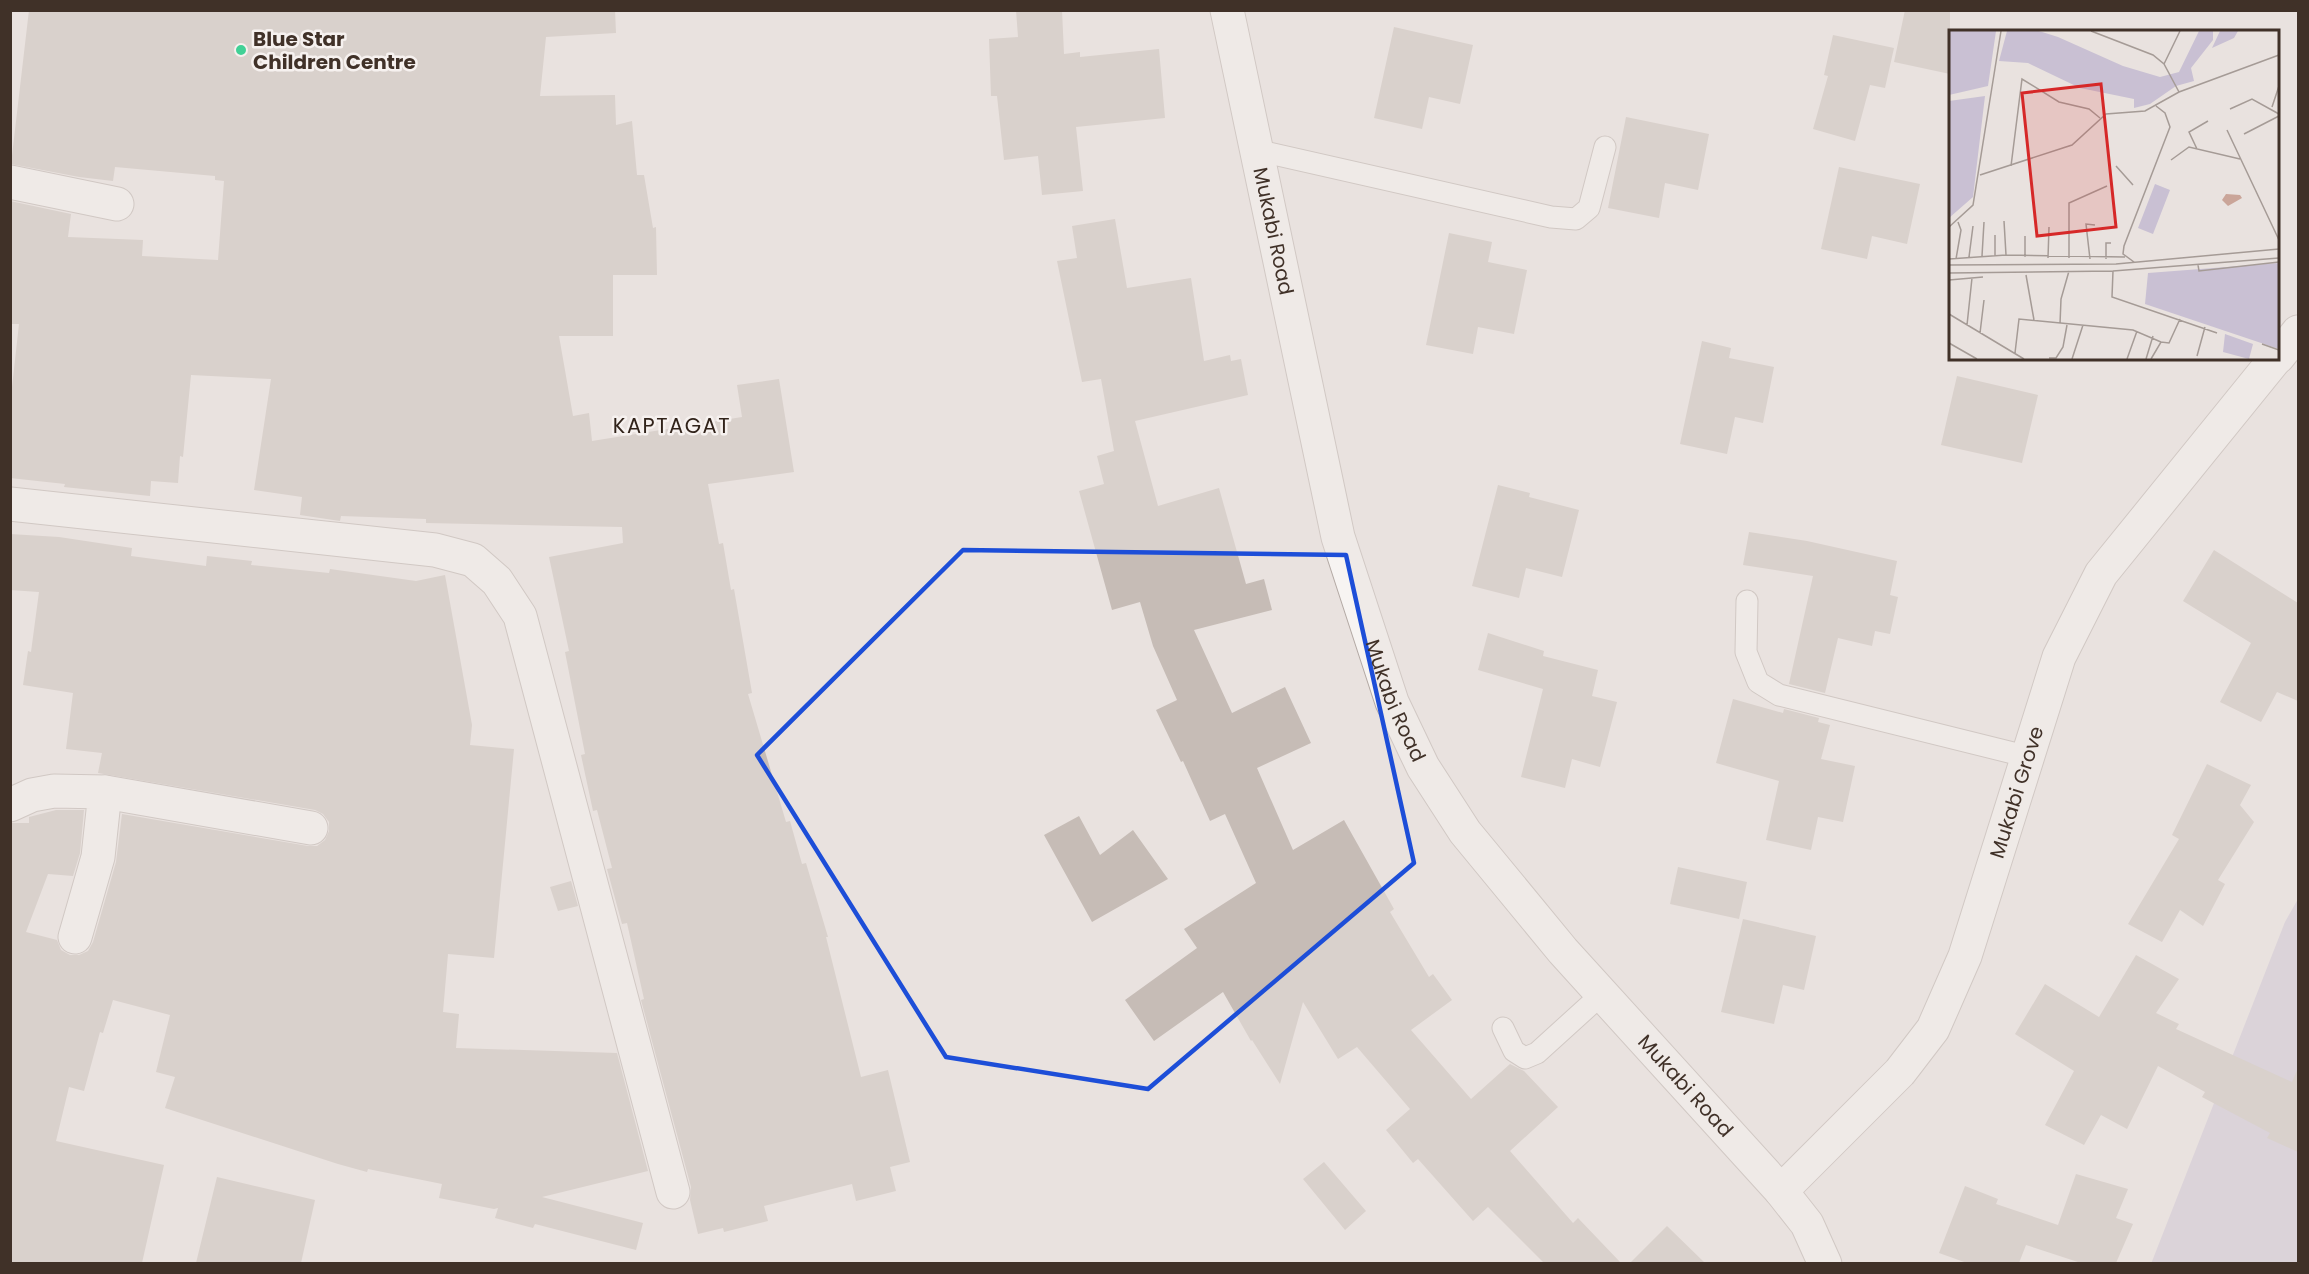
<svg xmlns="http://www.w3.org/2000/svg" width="2309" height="1274" font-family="Poppins,sans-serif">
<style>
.green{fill:#c9c0d3}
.building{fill:#c6bcb6}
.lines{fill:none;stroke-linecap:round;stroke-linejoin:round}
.lane-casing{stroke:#b3a9a4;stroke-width:23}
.street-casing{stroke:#b3a9a4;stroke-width:35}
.lane{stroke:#f7f4f2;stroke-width:21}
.street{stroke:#f7f4f2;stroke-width:33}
.marked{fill:none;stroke:#1d4ed8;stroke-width:4.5;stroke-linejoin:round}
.poi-dot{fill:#41d196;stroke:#f6f1ef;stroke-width:2}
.labels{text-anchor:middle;stroke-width:5;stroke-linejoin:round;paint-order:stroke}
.poi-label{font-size:20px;font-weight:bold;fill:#403128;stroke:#f6f1ef;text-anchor:start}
.street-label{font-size:20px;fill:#403128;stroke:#f6f1ef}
.neighbourhood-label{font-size:21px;letter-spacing:1.5px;fill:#31231a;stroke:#f6f1ef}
.inset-road{fill:none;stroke:#a59b96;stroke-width:1.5}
.view{fill:#d62828;fill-opacity:0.15;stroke:#d62828;stroke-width:3}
.inset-edge{fill:none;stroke:#403128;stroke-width:3}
</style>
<rect width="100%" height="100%" fill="#e9e2df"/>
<path class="green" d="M 2298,899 L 2298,1263 L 2151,1264 L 2285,922 Z"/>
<path class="building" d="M 29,10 L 615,10 L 616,33 L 546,37 L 540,96 L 615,95 L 616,125 L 632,121 L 637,175 L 644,175 L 653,228 L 656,227 L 657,275 L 613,275 L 613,336 L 559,336 L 573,416 L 589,413 L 592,441 L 742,417 L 737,385 L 779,379 L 794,472 L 708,484 L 719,544 L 723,543 L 731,590 L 734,589 L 752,693 L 748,694 L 786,822 L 790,821 L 802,864 L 806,863 L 828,937 L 826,937 L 861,1077 L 888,1070 L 910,1162 L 890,1167 L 896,1191 L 856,1201 L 852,1184 L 764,1206 L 768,1221 L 724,1232 L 723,1228 L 698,1234 L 690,1200 L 691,1187 L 641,1000 L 644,999 L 627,923 L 622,924 L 607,869 L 612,868 L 597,810 L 593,811 L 581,755 L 585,754 L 565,652 L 569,651 L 549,557 L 623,543 L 622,527 L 426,523 L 426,519 L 341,516 L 340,521 L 300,515 L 302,497 L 254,490 L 271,379 L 191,375 L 183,457 L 180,456 L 178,483 L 151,481 L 150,496 L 64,487 L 65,484 L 10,478 L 10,405 L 19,324 L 10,324 L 10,201 L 71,214 L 68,237 L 143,240 L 142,256 L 218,260 L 224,181 L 215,180 L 215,176 L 115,167 L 113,181 L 79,177 L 11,164 Z
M 1016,10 L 1062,10 L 1064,54 L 1080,52 L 1080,57 L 1159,49 L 1165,118 L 1076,127 L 1083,191 L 1042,195 L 1038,156 L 1004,160 L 997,96 L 991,96 L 989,39 L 1018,37 Z
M 1905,10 L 1950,10 L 1950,74 L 1894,62 Z
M 1394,27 L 1473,45 L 1460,104 L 1429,97 L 1422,129 L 1374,118 Z
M 1833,35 L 1894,48 L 1885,88 L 1870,85 L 1855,141 L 1813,129 L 1828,76 L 1824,75 Z
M 1626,117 L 1709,134 L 1698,190 L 1665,183 L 1659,218 L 1608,208 Z
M 1839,167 L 1920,184 L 1907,244 L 1872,236 L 1867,259 L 1821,249 Z
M 1115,219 L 1127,288 L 1191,278 L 1204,361 L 1230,355 L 1231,361 L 1241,359 L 1248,395 L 1135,421 L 1158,506 L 1219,488 L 1246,584 L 1264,579 L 1272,610 L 1194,630 L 1232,713 L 1285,687 L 1311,743 L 1257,768 L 1293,850 L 1344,820 L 1394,909 L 1390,912 L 1429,977 L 1433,974 L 1452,1000 L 1411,1030 L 1471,1099 L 1510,1064 L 1524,1071 L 1558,1107 L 1510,1151 L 1573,1223 L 1578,1218 L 1621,1263 L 1544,1263 L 1488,1207 L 1473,1221 L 1418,1159 L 1413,1163 L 1386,1130 L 1410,1109 L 1357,1047 L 1338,1059 L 1303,1002 L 1280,1084 L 1252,1040 L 1251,1041 L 1223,992 L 1154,1041 L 1125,1000 L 1197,948 L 1184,929 L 1256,883 L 1225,814 L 1210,821 L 1183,761 L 1181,762 L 1156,710 L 1177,700 L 1153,646 L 1140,602 L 1112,610 L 1079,491 L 1104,484 L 1097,456 L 1114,451 L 1101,379 L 1082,382 L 1057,261 L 1077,258 L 1072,226 Z
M 1449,233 L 1492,242 L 1488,262 L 1527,270 L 1514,334 L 1478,327 L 1473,354 L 1426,345 Z
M 1702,341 L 1731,348 L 1729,358 L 1774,367 L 1763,423 L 1735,417 L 1727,454 L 1680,444 Z
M 1957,376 L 2038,395 L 2022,463 L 1941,445 Z
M 1498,485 L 1530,493 L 1529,497 L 1579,510 L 1562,577 L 1526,568 L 1519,598 L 1472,586 Z
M 1749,532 L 1807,541 L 1897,561 L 1890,595 L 1898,597 L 1890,634 L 1875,631 L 1872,646 L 1838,638 L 1825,693 L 1789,684 L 1813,576 L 1743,565 Z
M 10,534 L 59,537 L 132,548 L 131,556 L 206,566 L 207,556 L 252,561 L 251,565 L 329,573 L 330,569 L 416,581 L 445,575 L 472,725 L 470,745 L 514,749 L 494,958 L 448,954 L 443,1012 L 459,1014 L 456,1048 L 617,1053 L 648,1171 L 542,1197 L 643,1223 L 636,1250 L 535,1224 L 533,1228 L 495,1218 L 498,1208 L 494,1209 L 439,1198 L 442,1184 L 368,1169 L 367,1172 L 338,1164 L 165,1108 L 175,1077 L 156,1072 L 170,1015 L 113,1000 L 103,1033 L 100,1032 L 84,1091 L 69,1087 L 56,1141 L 164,1165 L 142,1263 L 10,1263 L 10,823 L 29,823 L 29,817 L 56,810 L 84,810 L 80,853 L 73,876 L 48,874 L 26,932 L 57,940 L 61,950 L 70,955 L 79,955 L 88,951 L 93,942 L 116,862 L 122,814 L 308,846 L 317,846 L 325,840 L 329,831 L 329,822 L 323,814 L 315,810 L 98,773 L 102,753 L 66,749 L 73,693 L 23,685 L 28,651 L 31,652 L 39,592 L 10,590 Z
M 2214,550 L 2298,603 L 2298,701 L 2277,692 L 2261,722 L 2220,702 L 2251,643 L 2183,601 Z
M 1488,633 L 1544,651 L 1543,656 L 1598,670 L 1592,696 L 1617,702 L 1600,767 L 1572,759 L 1565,788 L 1521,777 L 1543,689 L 1478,670 Z
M 1733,699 L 1783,713 L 1784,709 L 1819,718 L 1818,722 L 1830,725 L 1821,759 L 1855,766 L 1843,822 L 1818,817 L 1811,850 L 1766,840 L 1779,781 L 1716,763 Z
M 2207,764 L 2251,785 L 2240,805 L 2254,822 L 2218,880 L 2225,884 L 2203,926 L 2180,910 L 2162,942 L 2128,924 L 2179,839 L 2172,835 Z
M 1079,816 L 1100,855 L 1133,830 L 1168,879 L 1092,922 L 1044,835 Z
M 1678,867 L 1747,882 L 1739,919 L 1670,904 Z
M 571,881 L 578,906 L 558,911 L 550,887 Z
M 1743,919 L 1816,936 L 1804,990 L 1783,985 L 1774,1024 L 1721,1012 Z
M 2136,955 L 2179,979 L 2156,1013 L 2179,1024 L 2176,1029 L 2292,1082 L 2298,1068 L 2298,1152 L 2267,1138 L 2270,1133 L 2202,1097 L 2205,1092 L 2158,1066 L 2127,1129 L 2101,1115 L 2084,1145 L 2045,1125 L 2074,1071 L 2015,1034 L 2045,984 L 2099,1017 Z
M 1324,1162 L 1366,1211 L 1345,1230 L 1303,1179 Z
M 2076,1174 L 2128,1189 L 2116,1218 L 2133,1224 L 2116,1263 L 2081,1263 L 2026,1245 L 2019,1263 L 1967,1263 L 1939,1253 L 1965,1186 L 1998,1199 L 1996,1204 L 2058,1225 Z
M 217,1177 L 315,1200 L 301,1263 L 196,1263 Z
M 1667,1226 L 1705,1263 L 1630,1263 Z"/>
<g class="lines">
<defs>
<path id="lane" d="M 1256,150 L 1551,217 L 1576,219 L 1589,208 L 1605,147
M 1747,601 L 1746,652 L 1758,682 L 1779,695 L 2029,757
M 1503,1028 L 1514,1051 L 1525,1058 L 1537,1053 L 1602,994"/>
<g id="street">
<path id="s1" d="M 1227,10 L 1338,537 L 1392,702 L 1423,767 L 1465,832 L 1563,951 L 1781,1191 L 1807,1224 L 1825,1264"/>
<path d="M 10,182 L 117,204"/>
<path d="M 2278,357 L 2298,332"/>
<path d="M 10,504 L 435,550 L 473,560 L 497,581 L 520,616 L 673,1192"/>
<path d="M 105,792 L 311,828"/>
<path d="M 10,805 L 32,795 L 54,791 L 105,792 L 98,857 L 75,937"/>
<path id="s2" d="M 1781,1191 L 1900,1072 L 1933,1029 L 1965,956 L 2059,657 L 2101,574 L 2276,358"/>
</g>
</defs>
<use href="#lane" class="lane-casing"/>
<use href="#street" class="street-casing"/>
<use href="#lane" class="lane"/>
<use href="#street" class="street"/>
</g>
<path d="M0 0H2309V1274H0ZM 963,550 L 1346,555 L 1414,863 L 1148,1089 L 946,1057 L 757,755 Z" fill="#e9e2df" fill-opacity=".55" fill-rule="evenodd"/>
<path class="marked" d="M 963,550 L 1346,555 L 1414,863 L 1148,1089 L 946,1057 L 757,755 Z"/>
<circle class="poi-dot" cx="241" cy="50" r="6"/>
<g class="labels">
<g class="poi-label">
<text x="253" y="46">Blue Star<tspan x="253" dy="23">Children Centre</tspan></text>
</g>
<g class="street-label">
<text dy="7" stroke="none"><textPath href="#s1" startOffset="226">Mukabi Road</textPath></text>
<text dy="7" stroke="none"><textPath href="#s1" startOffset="712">Mukabi Road</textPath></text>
<text dy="7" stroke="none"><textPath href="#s2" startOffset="474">Mukabi Grove</textPath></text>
<text dy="7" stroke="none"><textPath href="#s1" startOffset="1198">Mukabi Road</textPath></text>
</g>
<g class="neighbourhood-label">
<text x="672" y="433">KAPTAGAT</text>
</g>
</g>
<g transform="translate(1949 30)">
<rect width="330" height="330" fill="#e9e2df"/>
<path d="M 0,1 L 47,1 L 39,56 L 0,65 ZM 58,1 L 90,1 L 109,7 L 174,36 L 211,47 L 230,42 L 250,1 L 264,1 L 264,10 L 242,38 L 245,51 L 227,56 L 201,74 L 185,78 L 185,69 L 131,58 L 79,33 L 50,31 ZM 271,1 L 289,1 L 285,8 L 263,18 ZM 36,66 L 24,167 L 0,188 L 0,71 ZM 206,154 L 221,160 L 204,204 L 189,198 ZM 330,233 L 330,319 L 196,274 L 199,243 ZM 276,304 L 304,314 L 300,329 L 274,322 Z" fill="#c9c0d3"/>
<path d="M 277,164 L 291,165 L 293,168 L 279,176 L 273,170 Z" fill="#caa599"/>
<path class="inset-road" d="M 142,1 L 204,25 L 215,34 L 230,62M 215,34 L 231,1M 323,77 L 330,56M 281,79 L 303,69 L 330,84M 278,100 L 330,210M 295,104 L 330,86M 248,119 L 240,102 L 259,91M 222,130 L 240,117 L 291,129M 62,136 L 73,49 L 110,72 L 140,79 L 151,88M 167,136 L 184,155M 31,145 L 123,115 L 157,84 L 196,81 L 230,62 L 330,25M 55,191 L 57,225M 0,197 L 24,175 L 52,1M 33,226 L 35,192M 46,226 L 46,205M 20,227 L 24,196M 76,227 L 76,206M 99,228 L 100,197M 120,228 L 120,173 L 158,156M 0,229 L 57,225 L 176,227M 7,229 L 12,200 L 9,192M 141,229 L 137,194 L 146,195M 157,229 L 157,213 L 162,213M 185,232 L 174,224 L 175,216 L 221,97 L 216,83 L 207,76M 0,235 L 167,234 L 330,219M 249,235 L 250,241 L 330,232M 164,241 L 163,267 L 268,303M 0,243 L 164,241 L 330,228M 77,245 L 85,290M 0,250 L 34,247M 0,284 L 75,329M 111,294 L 112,269 L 120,241M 18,295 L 23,248M 31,303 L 35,270M 0,313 L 28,329M 313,314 L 330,320M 66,323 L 70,289 L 184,300 L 212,312M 248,326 L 256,297M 100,328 L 107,328 L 114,317 L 118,295M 123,329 L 134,295M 178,329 L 188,301M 197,329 L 204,306M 202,329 L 212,312 L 220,313 L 231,289"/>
<path class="view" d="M 152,54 L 167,197 L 88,206 L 73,63 Z"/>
<rect width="330" height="330" class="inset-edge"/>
</g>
<rect width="2309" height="1274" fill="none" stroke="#403128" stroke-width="24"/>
</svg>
